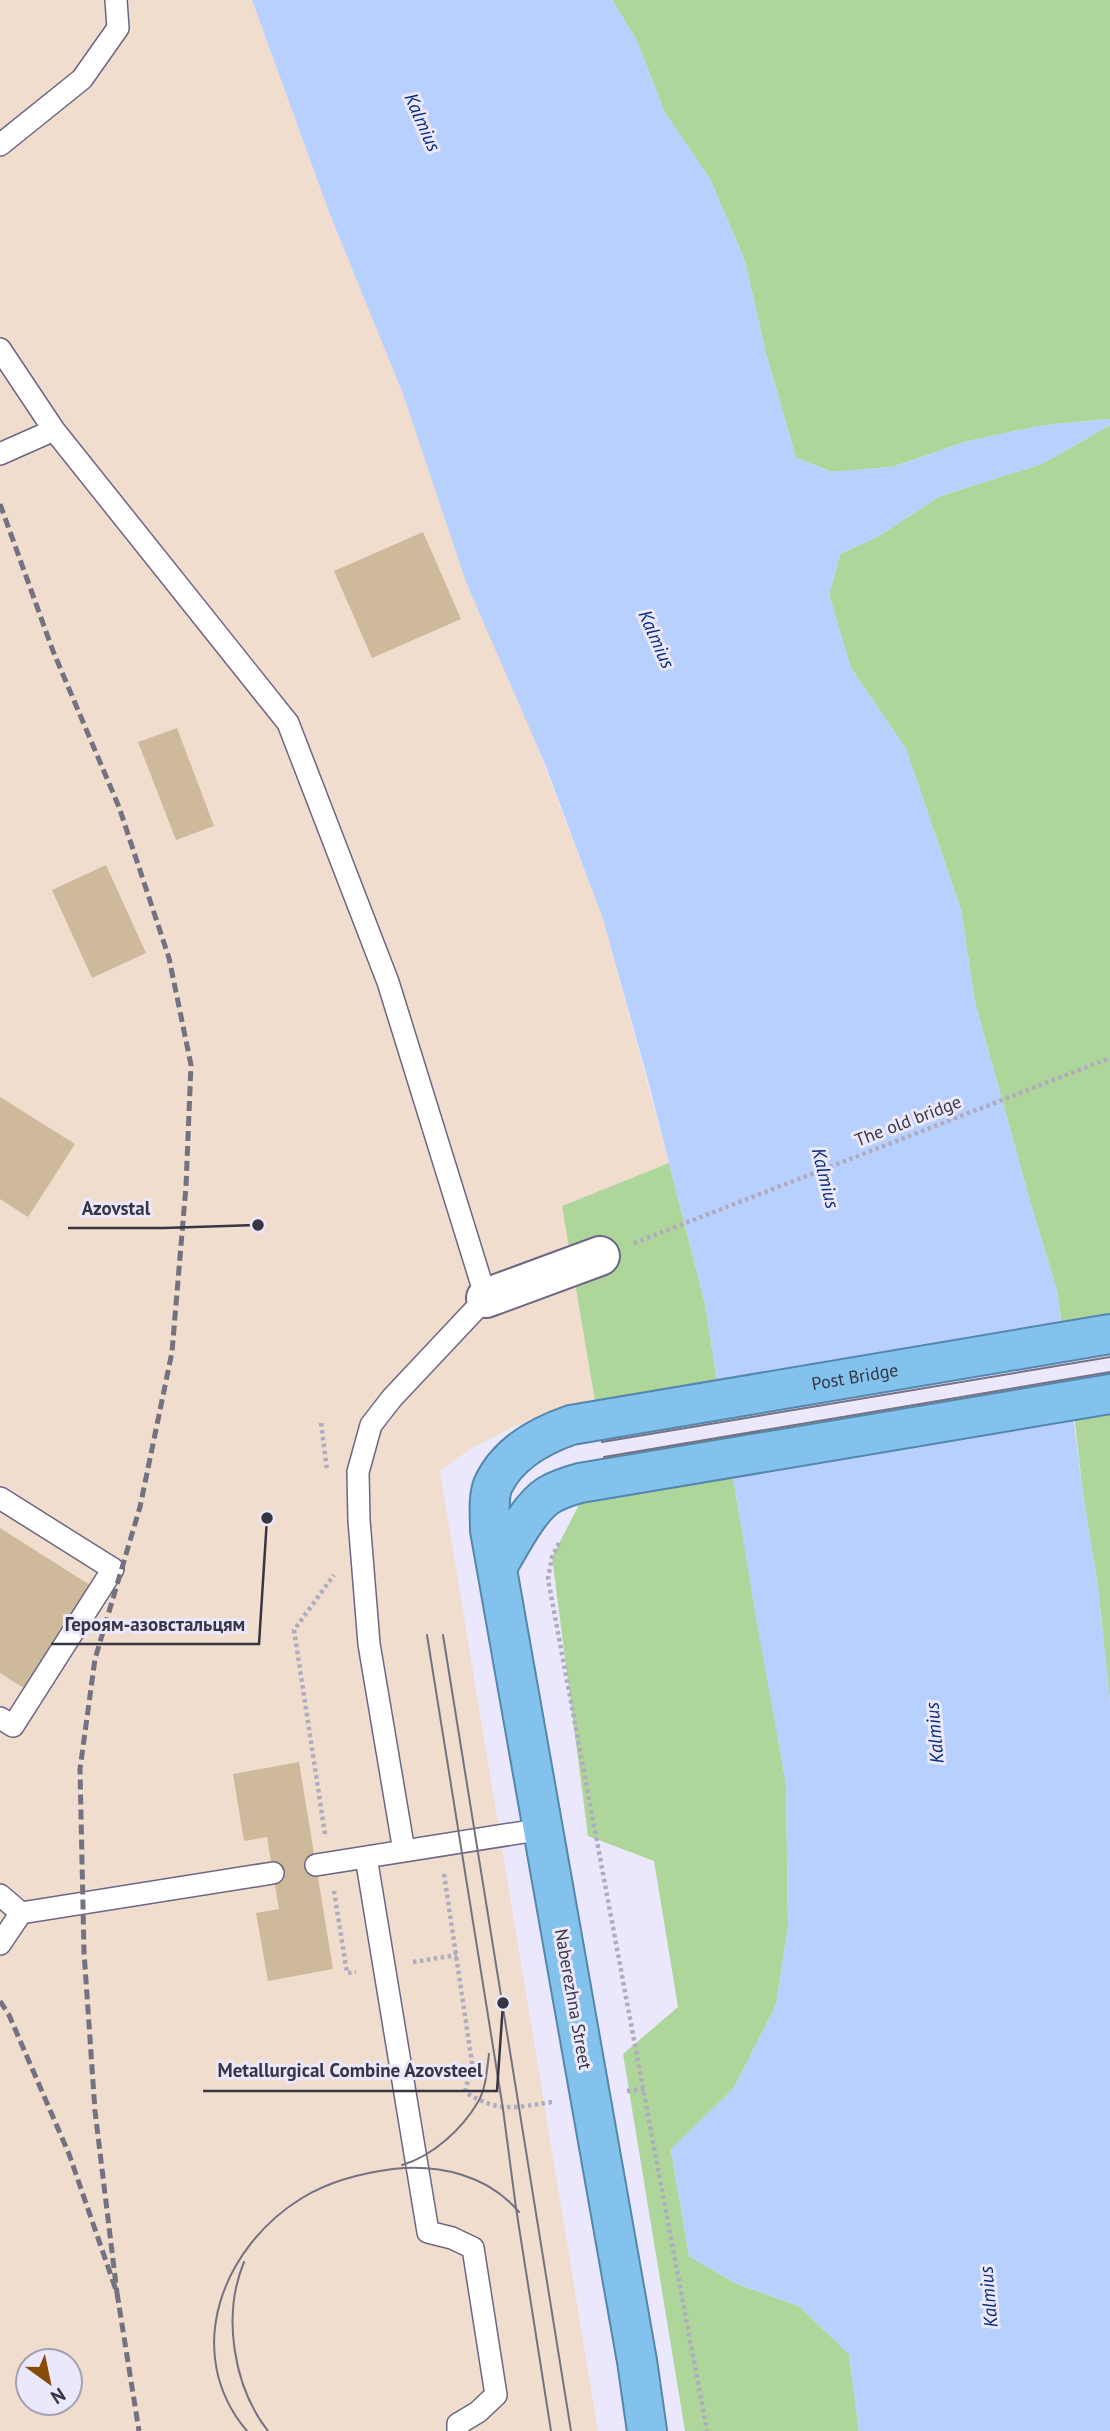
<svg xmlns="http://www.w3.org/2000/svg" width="1110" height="2431" font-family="'PT Sans',sans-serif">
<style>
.industrial{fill:#f0ddcd;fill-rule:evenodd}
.green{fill:#afd69a}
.water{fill:#b8d0fd}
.pier{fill:#ebe8fd}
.building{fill:#ceba9b}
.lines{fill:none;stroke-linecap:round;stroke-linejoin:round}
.service-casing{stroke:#6c6684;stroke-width:24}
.minor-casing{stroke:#6c6684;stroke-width:42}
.trunk-casing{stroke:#5486ae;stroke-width:42}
.path{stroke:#afacbf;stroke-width:4.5;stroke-dasharray:3.5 3.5;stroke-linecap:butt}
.service{stroke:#fff;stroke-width:21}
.minor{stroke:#fff;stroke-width:38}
.trunk{stroke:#82c2ec;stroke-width:38}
.tram{stroke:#747181;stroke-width:2}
.rail{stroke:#747181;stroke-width:5;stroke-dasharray:10 5;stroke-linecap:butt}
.labels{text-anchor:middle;stroke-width:6;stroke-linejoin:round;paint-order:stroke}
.street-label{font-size:18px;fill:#383543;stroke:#ebe8fd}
.water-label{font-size:19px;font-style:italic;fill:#05297b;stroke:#ebe8fd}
.leader{fill:none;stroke:#383543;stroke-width:2.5}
.callout-dot{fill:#383543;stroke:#ebe8fd;stroke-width:2.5}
.callout-label{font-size:19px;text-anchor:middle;font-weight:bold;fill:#383543;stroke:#ebe8fd;stroke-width:6;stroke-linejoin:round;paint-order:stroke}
</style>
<rect width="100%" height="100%" fill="#ebe8fd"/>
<path class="industrial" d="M 0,0 L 252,0 L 329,212 L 403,394 L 603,919 L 669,1163 L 562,1206 L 596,1407 L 557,1413 L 513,1427 L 469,1450 L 440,1471 L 598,2431 L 0,2431 ZM 28,2361 L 70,2361 L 70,2403 L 28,2403 Z"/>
<path class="green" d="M 612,0 L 1110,0 L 1110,419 L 1045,425 L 968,441 L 892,467 L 832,472 L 796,458 L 766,354 L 745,261 L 710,179 L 665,113 L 636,39 Z
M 1110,425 L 1110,1320 L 1062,1328 L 1057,1291 L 1028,1194 L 975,1002 L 961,910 L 906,749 L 851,668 L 829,595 L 840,554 L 879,536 L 940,496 L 1042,464 Z
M 669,1163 L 705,1304 L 718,1386 L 596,1407 L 562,1206 Z
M 1110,1408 L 1110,1702 L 1098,1587 L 1083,1494 L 1074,1415 Z
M 732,1472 L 786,1784 L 788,1926 L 776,2005 L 734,2088 L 671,2150 L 689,2256 L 737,2284 L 799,2306 L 849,2354 L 859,2431 L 685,2431 L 623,2054 L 678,2007 L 654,1861 L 588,1836 L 552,1557 L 583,1497 Z"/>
<path class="water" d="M 252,0 L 612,0 L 636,39 L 665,113 L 710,179 L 745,261 L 766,354 L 796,458 L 832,472 L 892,467 L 968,441 L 1045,425 L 1110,419 L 1110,425 L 1042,464 L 940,496 L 879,536 L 840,554 L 829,595 L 851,668 L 906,749 L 961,910 L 975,1002 L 1028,1194 L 1057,1291 L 1083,1494 L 1098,1587 L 1110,1702 L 1110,2431 L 859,2431 L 849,2354 L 799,2306 L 737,2284 L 689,2256 L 671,2149 L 734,2088 L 776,2005 L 788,1926 L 786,1784 L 756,1619 L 705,1304 L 649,1084 L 603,919 L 545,764 L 466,582 L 403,394 L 329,212 Z"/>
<path class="pier" d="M 1066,1327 L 1077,1414 L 729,1473 L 715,1387 Z"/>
<path class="building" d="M 423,532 L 461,619 L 372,658 L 334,571 Z
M 177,728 L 214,826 L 176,840 L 138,742 Z
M 106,865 L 146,953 L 92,978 L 52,890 Z
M 0,1097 L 75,1144 L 28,1217 L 0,1199 Z
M 0,1528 L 90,1585 L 25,1689 L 0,1673 Z
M 299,1762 L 333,1969 L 268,1981 L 256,1913 L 279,1909 L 267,1837 L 244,1841 L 233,1774 Z"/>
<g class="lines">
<defs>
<path id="service" d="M 0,145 L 82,79 L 118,28 L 116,0
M 0,349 L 54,430 L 288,723 L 388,982 L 486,1298 L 392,1398 L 371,1425 L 358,1472 L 359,1520 L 369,1644 L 404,1851
M 0,454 L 54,430
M 0,1498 L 113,1569 L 13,1726 L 0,1718
M 366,1857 L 428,2232 L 452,2238 L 473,2248 L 496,2395 L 478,2412 L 458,2424 L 458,2431
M 316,1865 L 543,1829
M 0,1895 L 21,1913
M 0,1944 L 21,1913 L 273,1873"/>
<path id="minor" d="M 486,1298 L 600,1256"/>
<g id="trunk">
<path d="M 497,1567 C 510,1546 528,1508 549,1495 C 559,1489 569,1486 580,1483 L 1110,1394"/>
<path id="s1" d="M 647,2431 L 637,2361 L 490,1530 C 490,1517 488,1497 493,1485 C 508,1453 539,1436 571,1425 L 1110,1334"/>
</g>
</defs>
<use href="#service" class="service-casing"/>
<use href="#minor" class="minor-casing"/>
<use href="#trunk" class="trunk-casing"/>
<path class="path" d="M 634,1243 L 1110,1058
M 321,1423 L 327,1470
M 559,1543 L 552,1557 L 548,1579 L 707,2431
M 325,1834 L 294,1630 L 334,1575
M 444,1874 L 472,2063 L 465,2092 C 501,2114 514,2107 553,2102
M 334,1891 L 347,1973 L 356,1972
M 413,1962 L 457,1955
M 627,2091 L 644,2089"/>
<use href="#service" class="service"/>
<use href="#minor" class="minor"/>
<use href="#trunk" class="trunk"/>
<path class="tram" d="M 602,1442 L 1110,1357
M 604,1457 L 1110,1372
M 427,1635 L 503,2109 L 516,2208 L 551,2431
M 443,1635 L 571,2431
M 402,2165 C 433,2156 462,2129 478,2102 C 486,2089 487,2069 489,2054
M 244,2262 C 222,2315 233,2386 268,2431
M 247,2431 C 181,2353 222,2247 302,2198 C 330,2181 361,2173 393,2169 C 439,2164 488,2175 519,2212"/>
<path class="rail" d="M 0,504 L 53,651 L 119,807 L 169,958 L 191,1065 L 186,1186 L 172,1352 L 140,1507 L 95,1659 L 80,1769 L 84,1952 L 95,2111 L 117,2293
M 0,2001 L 9,2015 L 69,2154 L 117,2293 L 139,2431"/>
</g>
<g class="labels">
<g class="street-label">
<text transform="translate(908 1121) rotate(-21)" y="6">The old bridge</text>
<text dy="6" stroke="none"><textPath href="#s1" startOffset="1349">Post Bridge</textPath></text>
<text transform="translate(573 1999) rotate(80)" y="6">Naberezhna Street</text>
</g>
<g class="water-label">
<text transform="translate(423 122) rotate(66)" y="7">Kalmius</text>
<text transform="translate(657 639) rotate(66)" y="7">Kalmius</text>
<text transform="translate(826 1178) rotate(76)" y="7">Kalmius</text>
<text transform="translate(934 1733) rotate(-95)" y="7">Kalmius</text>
<text transform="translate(988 2297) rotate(-95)" y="7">Kalmius</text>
</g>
</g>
<path class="leader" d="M258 1225L164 1228H68M267 1518L259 1644H51M503 2003L497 2091H203"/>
<g class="callout-dot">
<circle cx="258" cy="1225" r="7"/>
<circle cx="267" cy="1518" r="7"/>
<circle cx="503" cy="2003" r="7"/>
</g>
<g class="callout-label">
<text x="116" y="1215">Azovstal</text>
<text x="155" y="1631">Героям-азовстальцям</text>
<text x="350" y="2077">Metallurgical Combine Azovsteel</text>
</g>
<g transform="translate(49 2382) rotate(147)"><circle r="33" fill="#ebe8fd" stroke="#a3a0b3" stroke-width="2"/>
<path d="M0-5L12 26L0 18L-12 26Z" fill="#884c08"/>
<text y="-10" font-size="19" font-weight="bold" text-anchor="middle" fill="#383543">N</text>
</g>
</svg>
